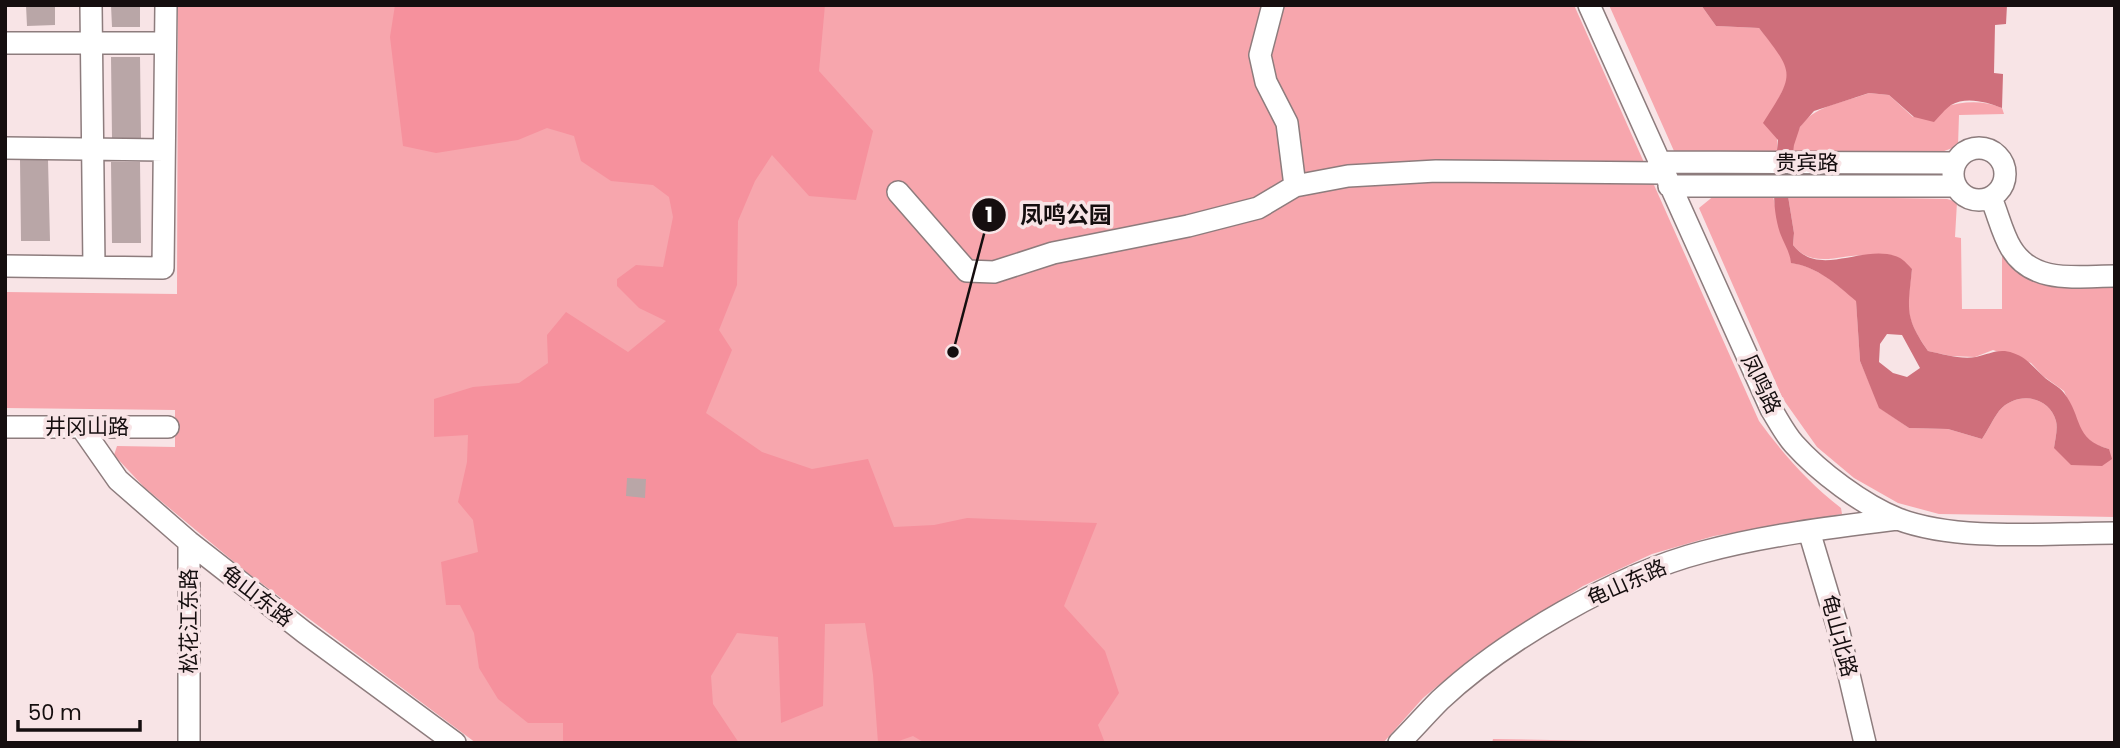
<svg xmlns="http://www.w3.org/2000/svg" width="2120" height="748" font-family="Poppins,'Noto Sans SC',sans-serif">
<style>
.green{fill:#f7a6ad}
.forest{fill:#f6919d}
.water{fill:#cf6f7b;fill-rule:evenodd}
.building{fill:#b9a6a7}
.lines{fill:none;stroke-linecap:round;stroke-linejoin:round}
.minor-casing{stroke:#8d7c7d;stroke-width:24}
.minor{stroke:#fff;stroke-width:21}
.labels{text-anchor:middle;stroke-width:7;stroke-linejoin:round;paint-order:stroke}
.street-label{font-size:21px;fill:#150e0f;stroke:#f8e4e6}
.leader{fill:none;stroke:#150e0f;stroke-width:2.5}
.callout-dot{fill:#150e0f;stroke:#f8e4e6;stroke-width:2.5}
.mark-label{font-size:21px;text-anchor:middle;font-weight:bold;fill:#fff}
.callout-label{font-size:23px;text-anchor:middle;font-weight:bold;fill:#150e0f;stroke:#f8e4e6;stroke-width:7;stroke-linejoin:round;paint-order:stroke}
</style>
<rect width="100%" height="100%" fill="#f8e4e6"/>
<path class="green" d="M 178,5 L 1574,5 L 1759,421 C 1784,455 1808,482 1841,508 L 1842,514 L 1714,536 L 1652,554 L 1583,586 L 1475,655 L 1423,698 L 1383,743 L 476,743 L 245,571 L 144,487 L 114,455 L 117,446 L 175,447 L 175,410 L 5,408 L 5,292 L 177,294 Z
M 1609,5 L 1701,5 L 1716,26 L 1759,28 L 1785,60 L 1788,80 L 1778,100 L 1777,152 L 1674,151 Z
M 1869,93 L 1889,95 L 1913,117 C 1946,107 1969,95 2002,108 L 2004,114 L 1959,115 L 1958,146 L 1936,154 L 1793,151 C 1797,106 1835,106 1869,93 Z
M 1715,195 L 1773,196 L 1781,234 L 1790,251 L 1792,263 C 1818,267 1836,284 1856,300 L 1860,361 L 1880,408 L 1909,428 L 1948,429 L 1982,439 C 1988,430 1993,419 1999,411 C 2016,391 2049,395 2056,421 C 2058,429 2055,440 2054,448 L 2109,449 L 2096,445 L 2083,435 L 2064,391 L 2043,376 L 2031,363 L 1993,350 L 1975,357 L 1951,356 L 1928,351 C 1904,316 1907,310 1912,269 C 1898,265 1879,255 1864,255 C 1839,255 1812,269 1793,245 L 1794,233 L 1788,196 L 1947,199 L 1957,202 L 1955,237 L 1961,238 L 1962,309 L 2002,309 L 2002,255 L 2007,255 L 2115,282 L 2115,517 L 1939,514 L 1898,503 L 1854,478 L 1817,447 L 1783,399 L 1699,208 Z
M 1493,739 L 1711,743 L 1492,743 Z"/>
<path class="forest" d="M 395,5 L 825,5 L 819,71 L 873,131 L 856,200 L 809,196 L 772,155 L 755,181 L 738,221 L 737,285 L 719,330 L 732,350 L 706,413 L 762,452 L 812,469 L 868,459 L 894,527 L 934,525 L 967,518 L 1097,523 L 1064,606 L 1105,651 L 1119,693 L 1098,725 L 1105,743 L 925,743 L 913,736 L 893,743 L 878,743 L 873,675 L 865,623 L 825,624 L 823,706 L 781,723 L 778,637 L 737,633 L 711,676 L 713,704 L 739,743 L 563,743 L 563,723 L 528,723 L 498,699 L 479,668 L 474,633 L 460,605 L 446,605 L 441,562 L 478,552 L 473,520 L 458,502 L 467,462 L 468,435 L 434,437 L 434,399 L 473,387 L 519,383 L 548,363 L 547,335 L 566,312 L 628,352 L 666,321 L 639,308 L 617,286 L 617,279 L 636,265 L 663,267 L 673,217 L 669,197 L 653,185 L 611,181 L 581,161 L 574,136 L 547,128 L 518,140 L 436,153 L 403,146 L 390,37 Z"/>
<path class="water" d="M 1701,5 L 2007,5 L 2006,24 L 1995,25 L 1994,73 L 2003,74 L 2002,108 C 1987,102 1966,96 1951,105 C 1945,109 1939,117 1934,122 L 1914,117 L 1889,95 L 1869,93 L 1814,111 L 1800,127 L 1794,145 L 1788,196 L 1794,233 L 1793,245 C 1820,280 1866,241 1900,258 C 1904,260 1909,266 1912,269 C 1908,310 1904,316 1928,351 C 1943,354 1961,360 1976,357 C 1990,354 1999,348 2013,353 C 2026,357 2033,367 2043,376 C 2049,382 2059,386 2064,393 C 2083,417 2073,439 2109,449 L 2112,459 L 2102,466 L 2071,465 L 2054,448 C 2055,440 2058,429 2056,421 C 2049,395 2016,391 1999,411 C 1993,419 1988,430 1982,439 L 1948,429 L 1909,428 L 1879,408 L 1860,361 L 1856,301 C 1836,284 1818,267 1791,263 C 1790,252 1784,244 1780,233 C 1770,202 1775,172 1778,140 L 1763,123 C 1795,73 1795,74 1759,28 L 1716,26 ZM 1887,334 L 1902,335 L 1920,368 L 1907,377 L 1893,373 L 1879,362 L 1880,344 Z"/>
<path class="building" d="M 26,5 L 55,5 L 55,25 L 27,26 Z
M 111,5 L 140,5 L 140,27 L 112,27 Z
M 111,57 L 140,57 L 141,138 L 112,138 Z
M 20,160 L 48,160 L 50,241 L 21,241 Z
M 111,162 L 140,162 L 141,243 L 112,243 Z
M 627,478 L 646,479 L 645,498 L 626,496 Z"/>
<g class="lines">
<defs>
<path id="minor" d="M 91,5 L 94,267
M 1273,5 L 1260,55 L 1266,82 L 1287,123 L 1295,186
M 1589,5 L 1771,409 C 1778,420 1785,434 1794,444 C 1819,472 1863,505 1898,519 C 1959,542 2049,533 2115,533
M 5,43 L 165,43
M1953 174a26 26 0 1 1 52 0a26 26 0 1 1-52 0Z
M 5,148 L 164,150
M 1659,162 L 1955,163
M 1669,186 L 1955,186
M 898,192 L 967,271 L 994,272 L 1053,253 L 1188,226 L 1258,208 L 1295,186 L 1348,176 L 1436,171 L 1664,173
M 1991,198 C 1998,214 2002,233 2011,248 C 2033,285 2078,276 2115,276
M 5,266 L 163,268 L 166,5
M 5,427 L 168,427
M 81,427 L 118,480 L 189,542 L 304,632 L 455,743
M 1809,531 L 1838,628 L 1865,743
M 189,743 L 189,542
M 1399,743 C 1413,729 1426,714 1440,700 C 1504,640 1618,574 1703,552 C 1766,535 1833,527 1898,519"/>
</defs>
<use href="#minor" class="minor-casing"/>
<use href="#minor" class="minor"/>
</g>
<g class="labels">
<g class="street-label">
<text x="1807" y="170">贵宾路</text>
<text transform="translate(1761 384) rotate(64)" y="7">凤鸣路</text>
<text x="87" y="434">井冈山路</text>
<text transform="translate(1627 583) rotate(-24)" y="7">龟山东路</text>
<text transform="translate(257 596) rotate(38)" y="7">龟山东路</text>
<text transform="translate(189 621) rotate(-90)" y="7">松花江东路</text>
<text transform="translate(1839 636) rotate(75)" y="7">龟山北路</text>
</g>
</g>
<path class="leader" d="M953 352L989 215"/>
<g class="callout-dot">
<circle cx="953" cy="352" r="7"/>
<circle cx="989" cy="215" r="18"/>
</g>
<g class="mark-label">
<text x="989" y="222">1</text>
</g>
<g class="callout-label">
<text x="1066" y="223">凤鸣公园</text>
</g>
<rect width="2120" height="748" fill="none" stroke="#150e0f" stroke-width="14"/>
<path d="M18 720v10h122v-10" fill="none" stroke="#150e0f" stroke-width="3.5"/>
<text x="28" y="720" font-size="21" fill="#150e0f" stroke="#f8e4e6" stroke-width="5" paint-order="stroke">50 m</text>
</svg>
